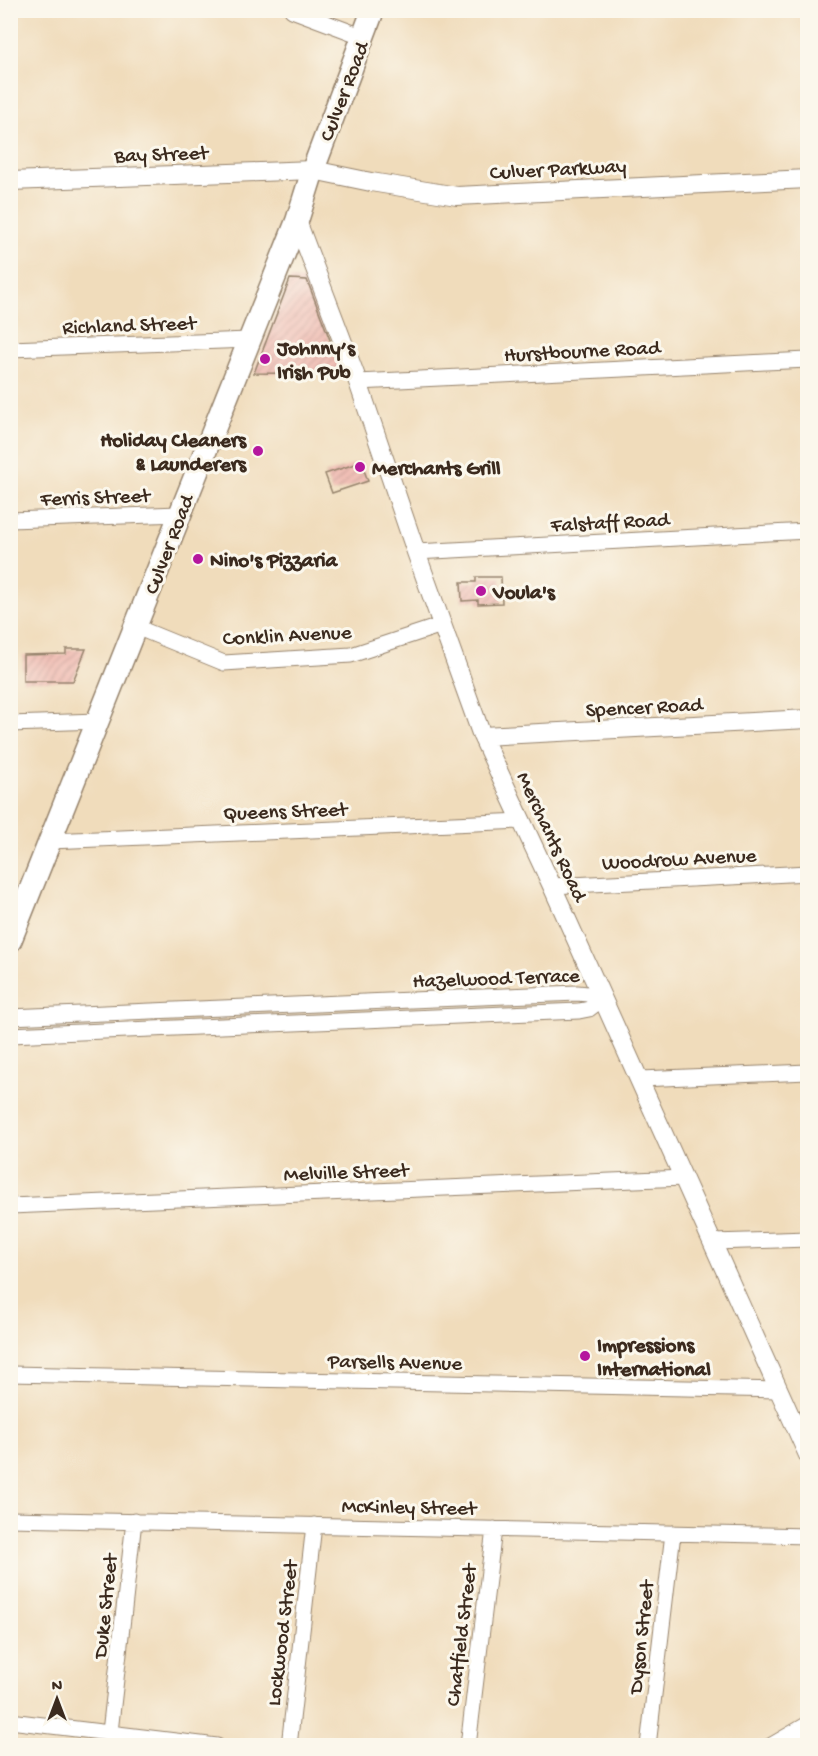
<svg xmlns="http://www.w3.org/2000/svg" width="818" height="1756" font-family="'Gochi Hand',sans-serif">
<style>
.building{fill:url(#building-hatch)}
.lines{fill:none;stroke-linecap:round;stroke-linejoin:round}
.minor-casing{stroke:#96836c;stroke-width:17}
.tertiary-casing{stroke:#96836c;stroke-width:20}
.primary-casing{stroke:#96836c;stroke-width:25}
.minor{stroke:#fff;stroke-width:15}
.tertiary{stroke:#fff;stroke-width:18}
.primary{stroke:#fff;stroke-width:22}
.poi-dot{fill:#b5179e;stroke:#fbf7ec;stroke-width:2}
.labels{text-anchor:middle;stroke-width:6;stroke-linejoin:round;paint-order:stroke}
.street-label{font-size:21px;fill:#3b2a1e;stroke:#fbf7ec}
.poi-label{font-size:21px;font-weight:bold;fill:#3b2a1e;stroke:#fbf7ec;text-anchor:start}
</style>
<defs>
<pattern id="building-hatch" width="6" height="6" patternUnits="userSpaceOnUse" patternTransform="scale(1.5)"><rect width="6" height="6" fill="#eeb0a7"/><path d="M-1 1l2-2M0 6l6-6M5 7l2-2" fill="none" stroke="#c28f87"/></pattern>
</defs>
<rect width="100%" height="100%" fill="#fbf7ec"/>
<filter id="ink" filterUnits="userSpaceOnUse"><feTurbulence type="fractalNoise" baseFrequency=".0167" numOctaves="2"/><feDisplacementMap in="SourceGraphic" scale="12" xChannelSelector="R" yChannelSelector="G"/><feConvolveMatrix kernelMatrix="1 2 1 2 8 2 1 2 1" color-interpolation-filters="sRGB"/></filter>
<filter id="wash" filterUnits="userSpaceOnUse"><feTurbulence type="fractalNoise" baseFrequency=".008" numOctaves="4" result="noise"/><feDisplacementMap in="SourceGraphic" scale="24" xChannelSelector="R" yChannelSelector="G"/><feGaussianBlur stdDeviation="1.35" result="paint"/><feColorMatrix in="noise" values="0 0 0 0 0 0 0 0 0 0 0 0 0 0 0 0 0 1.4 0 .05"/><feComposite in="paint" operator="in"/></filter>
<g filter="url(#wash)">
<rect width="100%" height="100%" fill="#f0dcbb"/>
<g id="blocks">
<path class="building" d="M 290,279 L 307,280 L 343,374 L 254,373 Z
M 361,462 L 368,481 L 332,493 L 325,474 Z
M 476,577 L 501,577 L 502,603 L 478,604 L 478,600 L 462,601 L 461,582 L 476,582 Z
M 66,649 L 86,649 L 73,681 L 23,681 L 23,655 L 66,654 Z"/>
</g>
</g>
<g filter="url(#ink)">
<use href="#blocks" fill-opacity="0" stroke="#96836c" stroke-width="1.5"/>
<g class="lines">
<defs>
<path id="minor" d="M 292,10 L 364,37
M 10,349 L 249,340
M 358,382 L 808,360
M 10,520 L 180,514
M 416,552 L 808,531
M 136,627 L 224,663 L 351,655 L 442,625
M 10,724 L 98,721
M 50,841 L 521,821
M 552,886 L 808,873
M 10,1017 L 577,993 L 588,994 L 602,999
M 10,1035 L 579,1011 L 589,1009 L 602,999
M 640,1079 L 808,1072
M 10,1206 L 684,1178
M 713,1242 L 808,1239
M 10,1374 L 778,1390
M 10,1519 L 808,1536
M 10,1721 L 217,1746
M 110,1732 L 134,1521
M 289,1746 L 314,1525
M 468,1746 L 494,1529
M 648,1746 L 673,1533
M 770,1746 L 808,1724"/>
<path id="tertiary" d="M 10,181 L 313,170 L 371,182 L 457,196 L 808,179
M 297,221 L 358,382 L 416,552 L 482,736 L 552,886 L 808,1455
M 482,736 L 808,719"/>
<path id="primary" d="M 10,941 L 297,221 L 313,170 L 373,10"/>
</defs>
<use href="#minor" class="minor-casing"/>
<use href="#tertiary" class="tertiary-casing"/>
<use href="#primary" class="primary-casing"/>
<use href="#minor" class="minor"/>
<use href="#tertiary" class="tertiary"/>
<use href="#primary" class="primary"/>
</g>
</g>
<g class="poi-dot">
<circle cx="265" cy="359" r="6"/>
<circle cx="258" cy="451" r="6"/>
<circle cx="360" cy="467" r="6"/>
<circle cx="198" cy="559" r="6"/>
<circle cx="481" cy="591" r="6"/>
<circle cx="585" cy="1356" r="6"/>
</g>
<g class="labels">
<g class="street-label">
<text transform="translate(343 91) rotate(-69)" y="7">Culver Road</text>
<text transform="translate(161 153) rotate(-2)" y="7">Bay Street</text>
<text transform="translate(558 168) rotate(-3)" y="7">Culver Parkway</text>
<text transform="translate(129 324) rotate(-2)" y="7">Richland Street</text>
<text transform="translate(582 350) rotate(-3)" y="7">Hurstbourne Road</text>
<text transform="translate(95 496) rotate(-2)" y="7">Ferris Street</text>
<text transform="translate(610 521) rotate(-3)" y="7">Falstaff Road</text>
<text transform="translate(168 544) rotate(-69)" y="7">Culver Road</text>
<text transform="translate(287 634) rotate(-3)" y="7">Conklin Avenue</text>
<text transform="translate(644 706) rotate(-3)" y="7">Spencer Road</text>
<text transform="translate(285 810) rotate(-2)" y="7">Queens Street</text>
<text transform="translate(553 836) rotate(65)" y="7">Merchants Road</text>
<text transform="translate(679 858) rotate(-3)" y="7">Woodrow Avenue</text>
<text transform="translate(496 977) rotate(-2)" y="7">Hazelwood Terrace</text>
<text transform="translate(346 1171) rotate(-2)" y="7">Melville Street</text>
<text transform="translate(395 1361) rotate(1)" y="7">Parsells Avenue</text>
<text transform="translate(409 1506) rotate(1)" y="7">McKinley Street</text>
<text transform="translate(104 1606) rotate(-84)" y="7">Duke Street</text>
<text transform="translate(281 1633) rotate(-83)" y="7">Lockwood Street</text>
<text transform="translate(460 1635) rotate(-83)" y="7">Chatfield Street</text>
<text transform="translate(640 1637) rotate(-84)" y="7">Dyson Street</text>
</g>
<g class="poi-label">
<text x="277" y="354">Johnny’s<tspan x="277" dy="24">Irish Pub</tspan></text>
<text x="246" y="446" text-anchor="end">Holiday Cleaners<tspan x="246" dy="24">&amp; Launderers</tspan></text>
<text x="372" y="474">Merchants Grill</text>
<text x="210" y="566">Nino's Pizzaria</text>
<text x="493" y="598">Voula's</text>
<text x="597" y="1351">Impressions<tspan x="597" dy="24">International</tspan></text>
</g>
</g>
<rect width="818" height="1756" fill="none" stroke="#fbf7ec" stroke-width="36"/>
<g transform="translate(57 1699)" stroke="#fbf7ec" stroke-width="4.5" paint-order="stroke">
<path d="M0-4.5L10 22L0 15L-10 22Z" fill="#3b2a1e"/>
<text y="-9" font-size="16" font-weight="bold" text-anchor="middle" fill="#3b2a1e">N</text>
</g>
</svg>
